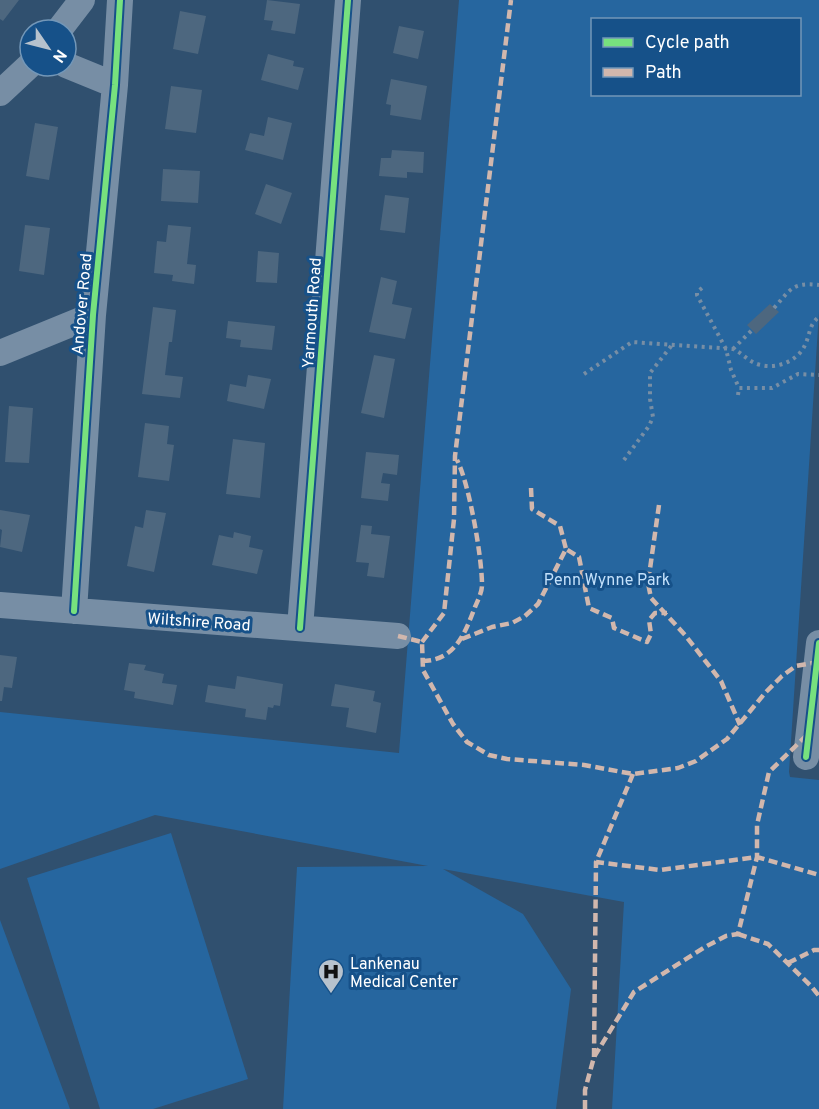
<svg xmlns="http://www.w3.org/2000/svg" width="819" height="1109" font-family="Overpass,sans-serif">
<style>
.green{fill:#26669f;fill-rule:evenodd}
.building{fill:#4d677f}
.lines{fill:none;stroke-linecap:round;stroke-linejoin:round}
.path{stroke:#778ea5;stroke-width:4;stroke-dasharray:3 4.5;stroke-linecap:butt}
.minor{stroke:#778ea5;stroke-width:26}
.quiet{stroke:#d1b7ad;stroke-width:4.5;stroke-dasharray:9 4.5;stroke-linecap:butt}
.cycleway-casing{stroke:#165189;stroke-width:10}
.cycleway{stroke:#77e17e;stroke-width:6}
.labels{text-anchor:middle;stroke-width:6;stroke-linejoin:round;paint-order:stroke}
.street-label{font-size:16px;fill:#fff;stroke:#165189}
.park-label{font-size:16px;fill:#c4e1fb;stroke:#165189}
.poi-label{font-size:16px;fill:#fff;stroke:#165189;text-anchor:start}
</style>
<rect width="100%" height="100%" fill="#30506f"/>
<path class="green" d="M 459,0 L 819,0 L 819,312 L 789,772 L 790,777 L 819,780 L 819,1109 L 612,1109 L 624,902 L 443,869 L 523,914 L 571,989 L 556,1109 L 283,1109 L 297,867 L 428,866 L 155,815 L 0,869 L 0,712 L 399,753 ZM 592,20 L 800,20 L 800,94 L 592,94 Z
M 171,833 L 248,1079 L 153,1109 L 100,1109 L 27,878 Z
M 0,920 L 70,1109 L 0,1109 Z"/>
<path class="building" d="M 0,0 L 19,0 L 3,21 L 0,19 Z
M 267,0 L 300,4 L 295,34 L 271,30 L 273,21 L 264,20 Z
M 180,11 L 206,16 L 198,54 L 173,49 Z
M 399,26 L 424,31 L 418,59 L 393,53 Z
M 268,54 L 294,61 L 293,66 L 304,68 L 298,90 L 261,80 Z
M 391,79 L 427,86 L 421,120 L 390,115 L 391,105 L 386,104 Z
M 171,86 L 202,90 L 196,133 L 165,129 Z
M 268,117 L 292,123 L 283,160 L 245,150 L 250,133 L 264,136 Z
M 35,123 L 58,127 L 49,180 L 26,176 Z
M 392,150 L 424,152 L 423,173 L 407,172 L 407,178 L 379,176 L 381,158 L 391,158 Z
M 163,169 L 200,171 L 198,203 L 161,201 Z
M 266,184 L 292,193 L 281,224 L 255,214 Z
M 385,195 L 409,198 L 405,233 L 380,230 Z
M 25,225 L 50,228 L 44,275 L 19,271 Z
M 168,225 L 191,227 L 187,264 L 196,265 L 194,284 L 172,281 L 173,275 L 154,273 L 157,241 L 166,242 Z
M 258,251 L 279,253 L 277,283 L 256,282 Z
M 381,277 L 397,281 L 392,304 L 412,308 L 405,339 L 369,332 Z
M 770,304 L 779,312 L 756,334 L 747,325 Z
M 153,307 L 176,310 L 172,342 L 169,342 L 165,375 L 183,377 L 180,398 L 142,394 Z
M 228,321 L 275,326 L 272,350 L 240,347 L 241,340 L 226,338 Z
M 374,355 L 395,359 L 384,418 L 361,413 Z
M 248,375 L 271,379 L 264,409 L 227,401 L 230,384 L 246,387 Z
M 9,406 L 33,408 L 29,463 L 5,462 Z
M 145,423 L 169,426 L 167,444 L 174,445 L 169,481 L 138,477 Z
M 233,439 L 265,443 L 260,498 L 226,494 Z
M 366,452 L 399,455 L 397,475 L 383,473 L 381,483 L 390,484 L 388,501 L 361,498 Z
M 0,510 L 30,515 L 22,552 L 0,547 L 2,530 L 0,529 Z
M 146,510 L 166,513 L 154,572 L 127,566 L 135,526 L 143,528 Z
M 361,525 L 372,526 L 371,534 L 390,536 L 384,578 L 367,576 L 369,563 L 356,562 Z
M 234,532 L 251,536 L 249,547 L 263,550 L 257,574 L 212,565 L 219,535 L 233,538 Z
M 0,655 L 17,657 L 12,688 L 4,687 L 2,701 L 0,701 Z
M 129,663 L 146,665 L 144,670 L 164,674 L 162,683 L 177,685 L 173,705 L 134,698 L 135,692 L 124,690 Z
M 237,676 L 283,684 L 280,706 L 274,705 L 273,708 L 268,707 L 266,720 L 245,717 L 246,709 L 205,702 L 208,685 L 235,689 Z
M 335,684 L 375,691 L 373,701 L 381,703 L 376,733 L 346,727 L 349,708 L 331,706 Z"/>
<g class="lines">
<path class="path" d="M 702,288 L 697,292 L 697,295 L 726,349 L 731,370 L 739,388
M 774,308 C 791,289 792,282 819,285
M 733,349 L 752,330
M 584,374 L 632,342 L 733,349 C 743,353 749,363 761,365 C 777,369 798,361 805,345 C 810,335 809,324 819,317
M 738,395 L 739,388 L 772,388 L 798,374 L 819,375
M 624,460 L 649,426 L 653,417 L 650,399 L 650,373 L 672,345"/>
<path class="minor" d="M 59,30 L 82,0
M 66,65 L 115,85
M 0,93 L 30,65
M 0,353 L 93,315
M 0,605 L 398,636
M 74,611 L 93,315 L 115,85 L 120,0
M 300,628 L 348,0
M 806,757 L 819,643"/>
<path class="quiet" d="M 531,488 L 532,509 L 560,526 L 566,549
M 659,505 L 648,583 L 651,598 L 685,635 L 721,681 L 740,725
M 398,636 L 422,642 L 423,670 L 453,724 L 467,742 L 489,755 L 507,759 L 584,765 L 633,774 L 678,768 L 696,761 L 727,739 L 765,693 L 782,676 L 796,666 L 818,662
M 462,639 L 492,627 L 512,623 L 525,616 L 538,604 L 566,549 L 579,557 L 589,608 L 612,618 L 614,628 L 647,642 L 651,634 L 649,620 L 655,613 L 667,613
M 422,642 L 444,613 L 454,519 L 455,456 L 511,0
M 422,661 C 455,661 465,633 475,607 C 478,600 482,592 482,585 C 482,557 469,483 457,460
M 633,774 L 596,862 L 660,870 L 757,857 L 819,875
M 738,934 L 768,944 L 811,986 L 819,996
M 788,963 L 814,950 L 819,950
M 594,1057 L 596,862
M 585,1109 L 585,1090 L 594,1057 L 634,992 L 705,947 L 726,936 L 738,934 L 757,857 L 757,825 L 769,772 L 809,733"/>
<defs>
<path id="cycleway" d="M 74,611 L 93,315 L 115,85 L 120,0
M 300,628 L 348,0
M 806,757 L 819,643"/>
</defs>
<use href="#cycleway" class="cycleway-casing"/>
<use href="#cycleway" class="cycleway"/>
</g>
<defs>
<symbol id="hospital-pin" viewBox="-11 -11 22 30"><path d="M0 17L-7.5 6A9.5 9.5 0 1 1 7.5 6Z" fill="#b7c2cd" stroke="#165189"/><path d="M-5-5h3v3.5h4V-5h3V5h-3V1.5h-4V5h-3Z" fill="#111"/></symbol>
</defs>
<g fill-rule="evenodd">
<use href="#hospital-pin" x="316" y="957" width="30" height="40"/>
</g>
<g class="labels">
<g class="street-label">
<text transform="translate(81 304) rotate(-85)" y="6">Andover Road</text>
<text transform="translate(311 313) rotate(-86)" y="6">Yarmouth Road</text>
<text transform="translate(199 621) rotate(4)" y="6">Wiltshire Road</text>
</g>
<g class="park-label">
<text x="607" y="585">Penn Wynne Park</text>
</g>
<g class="poi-label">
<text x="350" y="969">Lankenau<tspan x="350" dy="18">Medical Center</tspan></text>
</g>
</g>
<rect x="591" y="18" width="210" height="78" fill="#165189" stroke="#7397b8" stroke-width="1.5"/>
<rect x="603" y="38" width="30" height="9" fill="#77e17e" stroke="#7397b8" stroke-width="1.5"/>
<text x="645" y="48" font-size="18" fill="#ffffff">Cycle path</text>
<rect x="603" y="68" width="30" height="9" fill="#d1b7ad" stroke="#7397b8" stroke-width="1.5"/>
<text x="645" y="78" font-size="18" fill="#ffffff">Path</text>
<g transform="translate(48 48) rotate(125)"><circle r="28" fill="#165189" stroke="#7397b8" stroke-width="1.5"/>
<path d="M0-4.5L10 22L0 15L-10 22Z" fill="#b7c2cd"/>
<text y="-9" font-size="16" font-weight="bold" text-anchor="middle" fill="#ffffff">N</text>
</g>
</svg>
